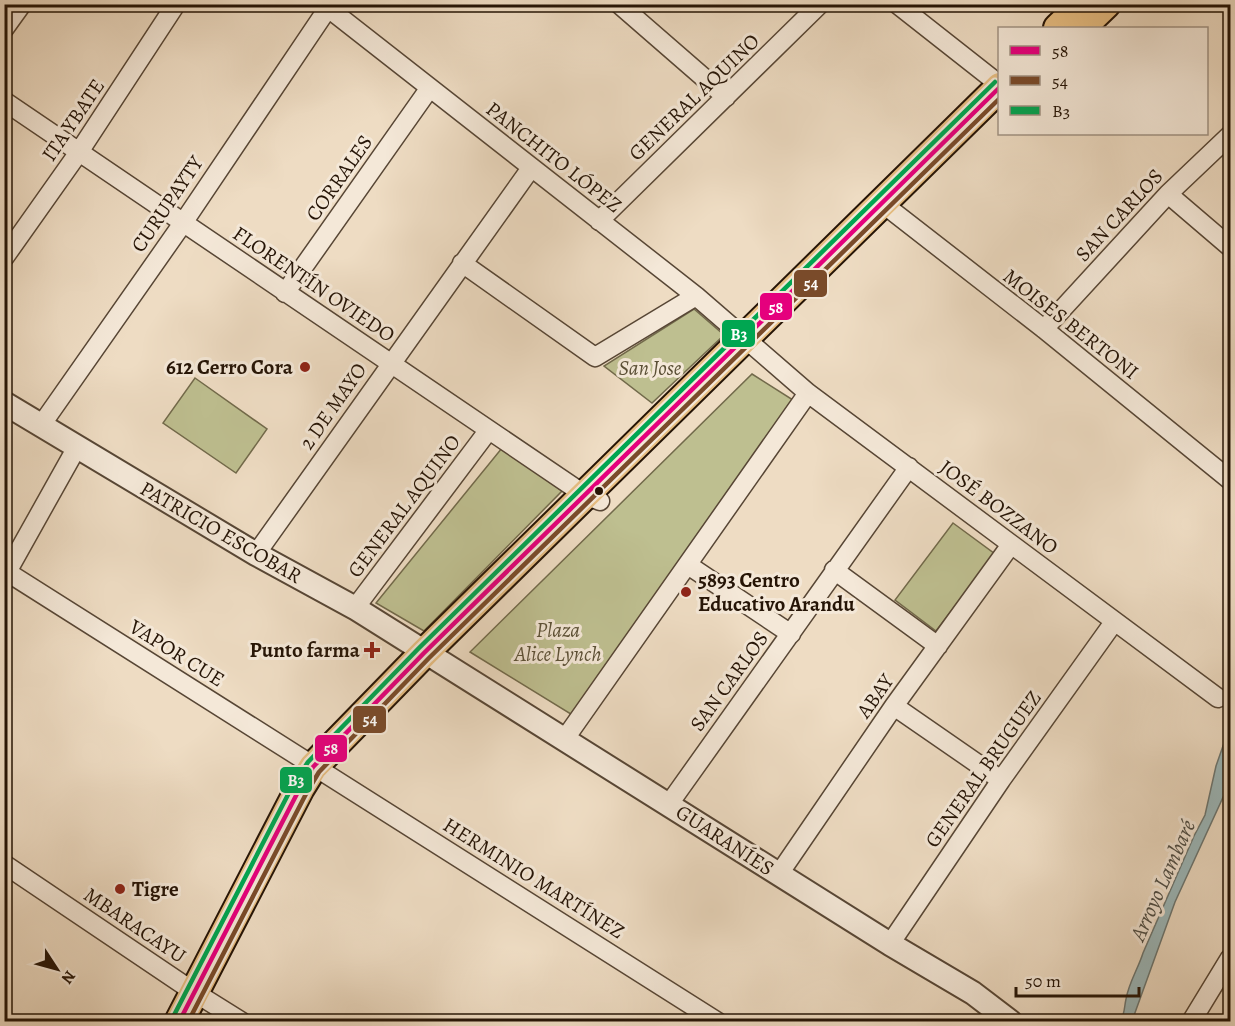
<svg xmlns="http://www.w3.org/2000/svg" width="1235" height="1026" font-family="Alegreya,serif">
<style>
.green{fill:#bebf90;stroke:#726a4b;stroke-width:1.5}
.water{fill:#9cb9bc;stroke:#6c7773;stroke-width:1.5}
.lines{fill:none;stroke-linecap:round;stroke-linejoin:round}
.minor-casing{stroke:#574635;stroke-width:21}
.tertiary-casing{stroke:#574635;stroke-width:26}
.primary-casing{stroke:#251406;stroke-width:32}
.minor{stroke:#f4e8d8;stroke-width:18}
.tertiary{stroke:#f4e8d8;stroke-width:22}
.primary{stroke:#e7be82;stroke-width:28}
.bus-1-casing{stroke:#f4e8d8;stroke-width:9}
.bus-2-casing{stroke:#f4e8d8;stroke-width:9}
.bus-3-casing{stroke:#f4e8d8;stroke-width:9}
.bus-1{stroke:#e5007d;stroke-width:4.5}
.bus-2{stroke:#7a4b2a;stroke-width:4.5}
.bus-3{stroke:#00a651;stroke-width:4.5}
.poi-dot{fill:#8f2418;stroke:#f4e8d8;stroke-width:2}
.bus-dot{fill:#251406;stroke:#f4e8d8;stroke-width:2}
.labels{text-anchor:middle;stroke-width:6;stroke-linejoin:round;paint-order:stroke}
.street-label{font-size:21px;fill:#251406;stroke:#f4e8d8}
.poi-label{font-size:21px;font-weight:bold;fill:#251406;stroke:#f4e8d8;text-anchor:end}
.park-label{font-size:21px;font-style:italic;fill:#5b5036;stroke:#f4e8d8}
.water-label{font-size:22px;font-style:italic;fill:#4f4e46;stroke:#f4e8d8}
.line-badge{stroke:#f4e8d8;stroke-width:2}
.badge-label{font-size:16px;text-anchor:middle;font-weight:bold;fill:#fff}
</style>
<rect width="100%" height="100%" fill="#eedcc3"/>
<filter id="stains"><feTurbulence type="fractalNoise" baseFrequency=".00333" numOctaves="4"/><feColorMatrix values="0 0 0 0 .2 0 0 0 0 .09 0 0 0 0 .02 0 0 0 .5 -.17"/></filter>
<radialGradient id="worn" r=".72"><stop offset=".6" stop-color="#630" stop-opacity="0"/><stop offset="1" stop-color="#630" stop-opacity=".3"/></radialGradient>
<path class="green" d="M 694,309 L 724,335 L 652,403 L 604,366 Z
M 752,374 L 793,400 L 574,716 L 470,652 Z
M 195,378 L 267,429 L 236,473 L 163,423 Z
M 502,448 L 562,491 L 424,631 L 376,603 Z
M 953,523 L 995,554 L 936,631 L 895,600 Z"/>
<path class="water" d="M 1230,726 L 1230,782 L 1175,902 L 1132,1021 L 1119,1021 C 1125,1015 1124,1008 1126,999 C 1129,982 1138,969 1143,953 L 1194,836 L 1205,815 L 1216,766 Z"/>
<g class="lines">
<defs>
<path id="minor" d="M 323,4 L 696,296 L 808,393 L 1218,698
M 619,4 L 726,97
M 897,4 L 1000,85
M 4,29 L 22,4
M 4,101 L 585,495 L 600,501
M 1168,194 L 1230,247
M 882,203 L 1044,329 L 1230,480
M 599,221 L 820,4
M 4,258 L 79,152 L 176,4
M 462,263 L 595,357 L 696,296
M 285,293 L 429,89
M 1044,329 L 1168,194 L 1230,135
M 42,424 L 183,223 L 328,8
M 256,554 L 531,168
M 688,565 L 791,634
M 4,570 L 718,1022
M 834,570 L 938,646
M 7,572 L 77,447
M 355,608 L 488,431
M 894,706 L 1001,780
M 564,740 L 808,393
M 669,804 L 909,467
M 4,864 L 194,992 L 242,1022
M 779,874 L 894,706 L 1010,546
M 890,944 L 1001,780 L 1114,622
M 1191,1022 L 1230,958"/>
<path id="tertiary" d="M 4,403 L 256,554 L 355,608 L 890,944 L 973,993 L 1011,1022"/>
<path id="primary" d="M 1058,28 L 1083,4
M 1081,28 L 1106,4
M 179,1022 L 300,788 L 313,767 L 424,653 L 1000,87"/>
</defs>
<use href="#minor" class="minor-casing"/>
<use href="#tertiary" class="tertiary-casing"/>
<use href="#primary" class="primary-casing"/>
<use href="#minor" class="minor"/>
<use href="#tertiary" class="tertiary"/>
<use href="#primary" class="primary"/>
<defs>
<path id="bus-1" d="M 179,1022 L 300,788 L 313,767 L 424,653 L 1000,87"/>
<path id="bus-2" d="M 188,1022 L 307,792 L 319,772 L 429,658 L 1000,98"/>
<path id="bus-3" d="M 172,1019 L 293,785 L 308,762 L 419,648 L 995,82"/>
</defs>
<use href="#bus-1" class="bus-1-casing"/>
<use href="#bus-2" class="bus-2-casing"/>
<use href="#bus-3" class="bus-3-casing"/>
<use href="#bus-1" class="bus-1"/>
<use href="#bus-2" class="bus-2"/>
<use href="#bus-3" class="bus-3"/>
</g>
<g class="poi-dot">
<circle cx="305" cy="367" r="6"/>
<circle cx="686" cy="592" r="6"/>
<path d="M369 641h6v6h6v6h-6v6h-6v-6h-6v-6h6z"/>
<circle cx="120" cy="889" r="6"/>
</g>
<circle class="bus-dot" cx="599" cy="491" r="5"/>
<g class="labels">
<g class="street-label">
<text transform="translate(694 97) rotate(-44)" y="7">GENERAL AQUINO</text>
<text transform="translate(73 120) rotate(-56)" y="7">ITA YBATE</text>
<text transform="translate(554 157) rotate(38)" y="7">PANCHITO LÓPEZ</text>
<text transform="translate(339 178) rotate(-55)" y="7">CORRALES</text>
<text transform="translate(167 204) rotate(-56)" y="7">CURUPAYTY</text>
<text transform="translate(1119 215) rotate(-47)" y="7">SAN CARLOS</text>
<text transform="translate(314 284) rotate(34)" y="7">FLORENTÍN OVIEDO</text>
<text transform="translate(1071 324) rotate(38)" y="7">MOISES BERTONI</text>
<text transform="translate(333 406) rotate(-55)" y="7">2 DE MAYO</text>
<text transform="translate(404 506) rotate(-53)" y="7">GENERAL AQUINO</text>
<text transform="translate(999 507) rotate(37)" y="7">JOSÉ BOZZANO</text>
<text transform="translate(221 532) rotate(30)" y="7">PATRICIO ESCOBAR</text>
<text transform="translate(177 653) rotate(32)" y="7">VAPOR CUE</text>
<text transform="translate(729 681) rotate(-54)" y="7">SAN CARLOS</text>
<text transform="translate(875 696) rotate(-55)" y="7">ABAY</text>
<text transform="translate(983 769) rotate(-55)" y="7">GENERAL BRUGUEZ</text>
<text transform="translate(725 840) rotate(33)" y="7">GUARANÍES</text>
<text transform="translate(534 878) rotate(32)" y="7">HERMINIO MARTÍNEZ</text>
<text transform="translate(135 925) rotate(34)" y="7">MBARACAYU</text>
</g>
<g class="poi-label">
<text x="293" y="374">612 Cerro Cora</text>
<text x="698" y="587" text-anchor="start">5893 Centro<tspan x="698" dy="24">Educativo Arandu</tspan></text>
<text x="360" y="657">Punto farma</text>
<text x="132" y="896" text-anchor="start">Tigre</text>
</g>
<g class="park-label">
<text x="650" y="375">San Jose</text>
<text x="558" y="637">Plaza<tspan x="558" dy="24">Alice Lynch</tspan></text>
</g>
<g class="water-label">
<text transform="translate(1162 880) rotate(-66)" y="8">Arroyo Lambaré</text>
</g>
</g>
<g class="line-badge">
<rect x="793" y="269" width="35" height="29" rx="6" fill="#7a4b2a"/>
<rect x="759" y="292" width="34" height="29" rx="6" fill="#e5007d"/>
<rect x="721" y="319" width="35" height="29" rx="6" fill="#00a651"/>
<rect x="352" y="705" width="35" height="29" rx="6" fill="#7a4b2a"/>
<rect x="314" y="734" width="34" height="29" rx="6" fill="#e5007d"/>
<rect x="279" y="766" width="34" height="28" rx="6" fill="#00a651"/>
</g>
<g class="badge-label">
<text x="811" y="289">54</text>
<text x="776" y="313">58</text>
<text x="739" y="340">B3</text>
<text x="370" y="725">54</text>
<text x="331" y="754">58</text>
<text x="296" y="786">B3</text>
</g>
<rect width="1235" height="1026" fill="none" stroke="#eedcc3" stroke-width="24"/>
<rect x="6" y="6" width="1223" height="1014" fill="none" stroke="#251406" stroke-width="3"/>
<rect x="12" y="12" width="1211" height="1002" fill="none" stroke="#251406" stroke-width="1.5"/>
<rect x="998" y="27" width="210" height="108" fill="#f4e8d8" stroke="#a19384" stroke-width="1.5"/>
<rect x="1010" y="46" width="30" height="9" fill="#e5007d" stroke="#a19384" stroke-width="1.5"/>
<text x="1052" y="57" font-size="18" fill="#251406">58</text>
<rect x="1010" y="76" width="30" height="9" fill="#7a4b2a" stroke="#a19384" stroke-width="1.5"/>
<text x="1052" y="87" font-size="18" fill="#251406">54</text>
<rect x="1010" y="106" width="30" height="9" fill="#00a651" stroke="#a19384" stroke-width="1.5"/>
<text x="1052" y="117" font-size="18" fill="#251406">B3</text>
<g transform="translate(57 969) rotate(126)" stroke="#f4e8d8" stroke-width="4.5" paint-order="stroke">
<path d="M0-4.5L10 22L0 15L-10 22Z" fill="#251406"/>
<text y="-9" font-size="16" font-weight="bold" text-anchor="middle" fill="#251406">N</text>
</g>
<path d="M1016 987v9h123v-9" fill="none" stroke="#251406" stroke-width="3"/>
<text x="1025" y="987" font-size="18" fill="#251406" stroke="#f4e8d8" stroke-width="4.5" paint-order="stroke">50 m</text>
<rect width="100%" height="100%" filter="url(#stains)"/>
<rect width="100%" height="100%" fill="url(#worn)"/>
</svg>
